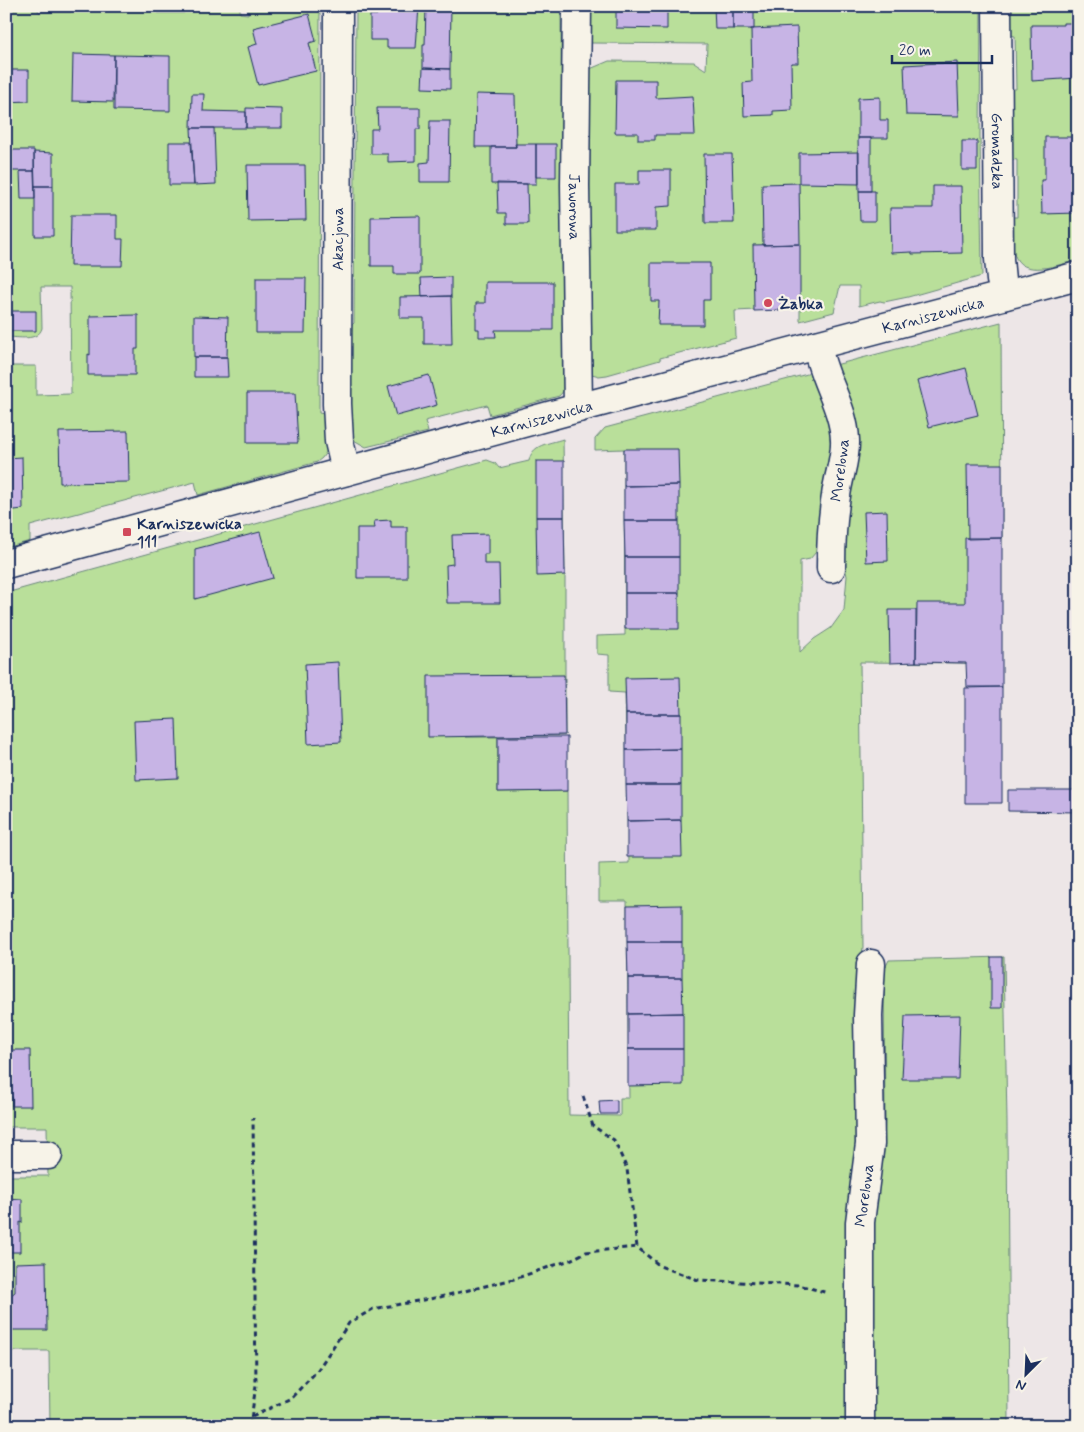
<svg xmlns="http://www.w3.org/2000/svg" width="1084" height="1432" font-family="Mynerve,sans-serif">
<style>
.green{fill:#b9df9a;stroke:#6a877c}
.building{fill:#c7b4e5;stroke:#1b2f5e}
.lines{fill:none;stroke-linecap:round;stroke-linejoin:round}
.minor-casing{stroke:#1b2f5e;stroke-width:31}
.tertiary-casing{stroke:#1b2f5e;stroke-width:31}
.path{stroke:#1b2f5e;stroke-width:3;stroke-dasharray:5 4;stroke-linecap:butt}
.minor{stroke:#f7f3e8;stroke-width:28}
.tertiary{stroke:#f7f3e8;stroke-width:28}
.poi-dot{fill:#d1495b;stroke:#f7f3e8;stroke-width:2}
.labels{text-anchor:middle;stroke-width:4.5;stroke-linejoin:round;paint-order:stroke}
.street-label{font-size:16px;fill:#1b2f5e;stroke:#f7f3e8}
.poi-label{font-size:16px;font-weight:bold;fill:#1b2f5e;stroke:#f7f3e8;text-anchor:start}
</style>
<rect width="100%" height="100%" fill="#ede6e7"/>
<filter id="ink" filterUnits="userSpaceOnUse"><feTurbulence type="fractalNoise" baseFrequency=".02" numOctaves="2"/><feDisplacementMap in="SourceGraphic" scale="10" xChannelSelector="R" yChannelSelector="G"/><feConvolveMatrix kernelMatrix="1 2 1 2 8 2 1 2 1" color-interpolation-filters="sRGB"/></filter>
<g filter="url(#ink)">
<path class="green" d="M 6,6 L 36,6 L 39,12 L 71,12 L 71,6 L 155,6 L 158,13 L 184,13 L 186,6 L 240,6 L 240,13 L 248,14 L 248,6 L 317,6 L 320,9 L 319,413 L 324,414 L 329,448 L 322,458 L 317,462 L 198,495 L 195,482 L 30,526 L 30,541 L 6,548 L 6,366 L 36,366 L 36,395 L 71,394 L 70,287 L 41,287 L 42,328 C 38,342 18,337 6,337 Z
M 356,6 L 561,6 L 563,341 L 569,385 L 559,396 L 490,415 L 487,405 L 425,421 L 428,432 L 366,447 L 352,439 C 349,401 349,363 352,325 L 354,323 Z
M 589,6 L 981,6 L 980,136 L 982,276 L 908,297 L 884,302 L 880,301 L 859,306 L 859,286 L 840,286 L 834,312 L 800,321 L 800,306 C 778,306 757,311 735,311 L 736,338 L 660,358 L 660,360 L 607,375 L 599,376 L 592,374 L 589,369 L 590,69 L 609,61 L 694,62 L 706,70 L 707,44 L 591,43 L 591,27 L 589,26 Z
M 1009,6 L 1078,6 L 1078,260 C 1060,264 1021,280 1014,253 C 1010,242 1013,229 1013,217 L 1017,217 L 1017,160 L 1009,159 L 1009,89 L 1016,89 L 1015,36 L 1008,35 Z
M 1001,322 L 1002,538 L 966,663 L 860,662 L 863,947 L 854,1021 L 860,1155 L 849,1426 L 50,1426 L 49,1351 L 6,1351 L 6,1176 L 48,1176 L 47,1127 L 6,1127 L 6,593 L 487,460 L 495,463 L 499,468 L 529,461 C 532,444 548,444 563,439 L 565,575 L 565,735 L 465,737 L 498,737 L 498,792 L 567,791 L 569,1115 L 620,1116 L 620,1098 L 629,1098 L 627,901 L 599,901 L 599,864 L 629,863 L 625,693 L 609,692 L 609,655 L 597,654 L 597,636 L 625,635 L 624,449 L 595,450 L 595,439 L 605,428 L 811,373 L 836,425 L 816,552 L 810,559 L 800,561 L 800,652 L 814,639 L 831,628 L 844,610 L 847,576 L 843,559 L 835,365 Z
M 1004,957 L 1007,1122 L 1009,1426 L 868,1426 L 874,1193 L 883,1160 L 885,1121 L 884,970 L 889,960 Z"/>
<path class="building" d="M 377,6 L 419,6 L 416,48 L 387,48 L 387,40 L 370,40 L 370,15 L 377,15 Z
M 426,6 L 451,6 L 450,69 L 423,68 L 423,45 L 425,45 Z
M 616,6 L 667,6 L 667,29 L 616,28 Z
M 714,6 L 733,6 L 733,29 L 715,29 Z
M 733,6 L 754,6 L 754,29 L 733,29 Z
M 309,14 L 316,41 L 309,43 L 316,71 L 258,85 L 248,47 L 257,44 L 253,28 Z
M 1063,23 L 1078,23 L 1078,78 L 1032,81 L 1031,25 L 1063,25 Z
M 797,27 L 798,63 L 791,63 L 792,110 L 773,111 L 773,115 L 744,116 L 743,83 L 752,82 L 751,29 Z
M 6,49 L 9,49 L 10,70 L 29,70 L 29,101 L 6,102 Z
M 73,54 L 114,55 L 113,102 L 72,101 Z
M 114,55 L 170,56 L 170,111 L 114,110 Z
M 957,62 L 959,116 L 906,115 L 904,65 Z
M 423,68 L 450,69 L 450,89 L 422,88 Z
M 616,80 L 656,80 L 656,98 L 693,96 L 695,135 L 655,135 L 655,140 L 638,140 L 638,133 L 615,133 Z
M 192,94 L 204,94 L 203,111 L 246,112 L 246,128 L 191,128 Z
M 476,94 L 515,95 L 516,147 L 475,147 Z
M 880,97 L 880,120 L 888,120 L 888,138 L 858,138 L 858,98 Z
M 246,108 L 282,109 L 282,128 L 246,128 Z
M 377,108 L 420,108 L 420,129 L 416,129 L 416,161 L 388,162 L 388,154 L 371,154 L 371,129 L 378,129 Z
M 430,121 L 450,121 L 449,182 L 420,182 L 420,163 L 429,162 Z
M 191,128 L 214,128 L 216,184 L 194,185 Z
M 1045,137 L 1078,137 L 1078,213 L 1042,214 L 1041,180 L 1045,180 Z
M 858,138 L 871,138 L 871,191 L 859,191 Z
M 962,141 L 977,141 L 977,170 L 962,170 Z
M 169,142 L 191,142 L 194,185 L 169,185 Z
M 515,144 L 536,144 L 536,184 L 491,184 L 491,147 L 516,147 Z
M 536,144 L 556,144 L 556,177 L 536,177 Z
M 6,150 L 34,150 L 34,171 L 6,171 Z
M 34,152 L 53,153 L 53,186 L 35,186 Z
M 859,152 L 859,184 L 799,183 L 799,153 Z
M 704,154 L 732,154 L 734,223 L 705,223 Z
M 247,165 L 305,165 L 306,220 L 248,221 Z
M 639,170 L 671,170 L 671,206 L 656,207 L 656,230 L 615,230 L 615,184 L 639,184 Z
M 20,171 L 34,171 L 35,199 L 21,199 Z
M 497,183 L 527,184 L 528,224 L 506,224 L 506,213 L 498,213 Z
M 799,183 L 800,244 L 763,245 L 762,184 Z
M 35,186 L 53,186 L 53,236 L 35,236 Z
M 933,186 L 961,186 L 962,253 L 912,254 L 912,252 L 891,253 L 890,208 L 933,208 Z
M 859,191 L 875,191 L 875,221 L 860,221 Z
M 71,215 L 117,215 L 117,239 L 123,239 L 122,266 L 70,266 Z
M 420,216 L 420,274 L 394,274 L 394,266 L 371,266 L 371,217 Z
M 800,244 L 800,306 L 782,306 L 783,310 L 754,311 L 753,245 Z
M 651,263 L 710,263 L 710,300 L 703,300 L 703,325 L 658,325 L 659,301 L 651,301 Z
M 451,277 L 451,296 L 422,297 L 421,278 Z
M 256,278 L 306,278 L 305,333 L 256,333 Z
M 485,282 L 553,282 L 553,330 L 495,330 L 496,337 L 479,337 L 479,329 L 476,329 L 476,303 L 485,303 Z
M 451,296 L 452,344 L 424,344 L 424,318 L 400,318 L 400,297 Z
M 9,311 L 36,311 L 36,331 L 9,331 Z
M 138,315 L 138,349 L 135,349 L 135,375 L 88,375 L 88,354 L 90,355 L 90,316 Z
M 194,316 L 228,317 L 227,357 L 194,357 Z
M 194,357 L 227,357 L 228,377 L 194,377 Z
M 966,368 L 978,415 L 929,427 L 917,381 Z
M 429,375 L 437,405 L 396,416 L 388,386 Z
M 247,393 L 295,393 L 298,443 L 247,443 Z
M 128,431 L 129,482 L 60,483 L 59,432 Z
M 624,449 L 678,449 L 679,485 L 624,486 Z
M 22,457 L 23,509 L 6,511 L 6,458 Z
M 536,461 L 564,461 L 564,517 L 536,517 Z
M 967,464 L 1002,464 L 1002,538 L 968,539 Z
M 679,485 L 679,521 L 624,521 L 624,486 Z
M 887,511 L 888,561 L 866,562 L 864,512 Z
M 536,517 L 564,517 L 565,575 L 537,576 Z
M 391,520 L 391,527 L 407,527 L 407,578 L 357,578 L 357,528 L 375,528 L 374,521 Z
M 624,521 L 679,521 L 679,557 L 625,557 Z
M 260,532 L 273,578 L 195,599 L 195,549 Z
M 488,534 L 488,554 L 484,554 L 484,564 L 499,564 L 500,603 L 447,603 L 446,565 L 453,564 L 452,535 Z
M 965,538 L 1002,538 L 1002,687 L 967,687 L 966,663 L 916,662 L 917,603 L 965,603 Z
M 625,557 L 679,557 L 679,593 L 625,593 Z
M 625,593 L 679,593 L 679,629 L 625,629 Z
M 889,610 L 916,610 L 916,662 L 890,663 Z
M 338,662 L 341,742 L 308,744 L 305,664 Z
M 564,675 L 565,735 L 428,737 L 428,676 Z
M 680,677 L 681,714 L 626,714 L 625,678 Z
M 1002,687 L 1002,803 L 965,803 L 965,688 Z
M 626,714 L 681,714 L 681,749 L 626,750 Z
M 176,719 L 178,778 L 136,780 L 134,721 Z
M 1072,724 L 1078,724 L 1078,812 L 1008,811 L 1008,790 L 1073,790 Z
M 498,737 L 567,737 L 567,791 L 498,792 Z
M 681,749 L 681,785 L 626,785 L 626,750 Z
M 626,785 L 681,785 L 681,820 L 627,821 Z
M 681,820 L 682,857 L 627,857 L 627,821 Z
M 682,905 L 682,942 L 627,942 L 627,906 Z
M 627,942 L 682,942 L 682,978 L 628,978 Z
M 991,957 L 1002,957 L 1002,1008 L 991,1008 Z
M 628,978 L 682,978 L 683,1013 L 628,1014 Z
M 683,1013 L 683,1049 L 628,1049 L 628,1014 Z
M 960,1015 L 958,1079 L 902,1079 L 905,1016 Z
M 628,1049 L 683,1049 L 683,1085 L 628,1086 Z
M 6,1050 L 30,1050 L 31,1106 L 12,1106 L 12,1097 L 6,1097 Z
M 617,1100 L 617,1114 L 600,1114 L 599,1101 Z
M 6,1198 L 22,1199 L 22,1223 L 20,1222 L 20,1252 L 6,1252 Z
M 46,1262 L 47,1330 L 6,1330 L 6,1299 L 15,1292 L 15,1263 Z"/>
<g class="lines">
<defs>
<g id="minor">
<path d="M 338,6 L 337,404 L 339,441 L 346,471"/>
<path id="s1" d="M 577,6 L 575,185 L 578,408"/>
<path id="s2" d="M 997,6 L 999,259 L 1001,280 L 1005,295"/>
<path d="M 817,345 C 822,378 844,407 845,440 C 846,459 838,477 836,496 C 832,520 831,544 831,568"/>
<path d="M 6,1155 L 48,1155"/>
<path id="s3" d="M 860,1426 L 860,1222 L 870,1144 L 868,1015 L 871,964"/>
</g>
<g id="tertiary">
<path id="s4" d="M 6,564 L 578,408 L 1078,276"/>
</g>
</defs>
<use href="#minor" class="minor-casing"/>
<use href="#tertiary" class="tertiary-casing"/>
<path class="path" d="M 583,1096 L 593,1126 L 614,1140 L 627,1169 L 637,1247 L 660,1266 L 698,1280 L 799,1285 L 828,1293
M 252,1417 L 291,1398 L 317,1371 L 349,1323 L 373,1309 L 440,1297 L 514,1279 L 570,1260 L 586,1252 L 637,1247
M 250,1426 L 256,1385 L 253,1118"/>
<use href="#minor" class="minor"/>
<use href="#tertiary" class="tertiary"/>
</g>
</g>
<g class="poi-dot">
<circle cx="768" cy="303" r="5"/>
<rect x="122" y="527" width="10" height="10" rx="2.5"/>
</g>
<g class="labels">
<g class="street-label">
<text dy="6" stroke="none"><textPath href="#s2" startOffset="145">Gromadzka</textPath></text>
<text dy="6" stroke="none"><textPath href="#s1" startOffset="201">Jaworowa</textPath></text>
<text transform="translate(337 239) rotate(-90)" y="6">Akacjowa</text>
<text dy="6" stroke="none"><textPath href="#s4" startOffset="960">Karniszewicka</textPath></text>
<text dy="6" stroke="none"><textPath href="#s4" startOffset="555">Karniszewicka</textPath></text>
<text transform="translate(839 470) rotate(-83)" y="6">Morelowa</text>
<text dy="6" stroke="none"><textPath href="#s3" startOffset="231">Morelowa</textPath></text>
</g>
<g class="poi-label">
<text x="778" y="309">Żabka</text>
<text x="137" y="529">Karniszewicka<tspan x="137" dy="18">111</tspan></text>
</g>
</g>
<rect width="1084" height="1432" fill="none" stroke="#f7f3e8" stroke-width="25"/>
<rect x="12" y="12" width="1059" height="1407" fill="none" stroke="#1b2f5e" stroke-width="2" filter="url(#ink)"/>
<g transform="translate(1026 1374) rotate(204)" stroke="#f7f3e8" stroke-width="4" paint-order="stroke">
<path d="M0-4L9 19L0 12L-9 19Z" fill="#1b2f5e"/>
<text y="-8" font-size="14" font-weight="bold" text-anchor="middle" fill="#1b2f5e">N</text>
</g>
<path d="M892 55v8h100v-8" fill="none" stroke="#1b2f5e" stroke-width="2.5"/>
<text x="899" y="55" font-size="15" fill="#1b2f5e" stroke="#f7f3e8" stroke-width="4" paint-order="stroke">20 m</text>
</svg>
